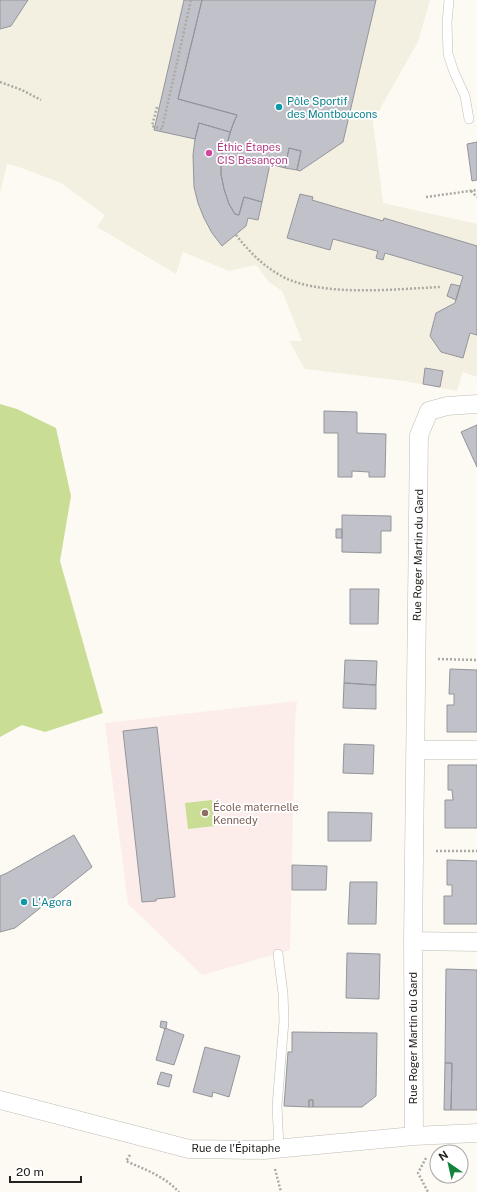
<svg xmlns="http://www.w3.org/2000/svg" width="477" height="1192" font-family="'Public Sans',sans-serif">
<style>
.built{fill:#f4f0e1}
.education{fill:#fcecea}
.green{fill:#cadd95}
.building{fill:#c1c2c9;stroke:#94959c}
.lines{fill:none;stroke-linecap:round;stroke-linejoin:round}
.service-casing{stroke:#bfbdb6;stroke-width:10}
.minor-casing{stroke:#bfbdb6;stroke-width:19}
.path{stroke:#aba9a3;stroke-width:2.5;stroke-dasharray:2 2;stroke-linecap:butt}
.service{stroke:#fff;stroke-width:9}
.minor{stroke:#fff;stroke-width:18}
.culture-dot{fill:#0f9aa8;stroke:#fff;stroke-width:1.5}
.hotel-dot{fill:#d1479c;stroke:#fff;stroke-width:1.5}
.education-dot{fill:#8d6e63;stroke:#fff;stroke-width:1.5}
.labels{text-anchor:middle;stroke-width:3.5;stroke-linejoin:round;paint-order:stroke}
.culture-label{font-size:11px;fill:#0d838f;stroke:#fff;text-anchor:start}
.hotel-label{font-size:11px;fill:#b23c85;stroke:#fff;text-anchor:start}
.street-label{font-size:11px;fill:#242320;stroke:#fff}
.education-label{font-size:11px;fill:#785e54;stroke:#fff;text-anchor:start}
</style>
<rect width="100%" height="100%" fill="#fcfaf2"/>
<path class="built" d="M 0,0 L 430,0 L 418,42 L 373,121 L 383,203 L 477,224 L 477,377 L 463,372 L 457,391 L 404,381 L 305,369 L 289,341 L 302,341 L 282,291 L 269,282 L 256,265 L 229,271 L 183,252 L 176,274 L 97,227 L 105,215 L 61,183 L 19,167 L 7,164 L 0,194 Z"/>
<path class="education" d="M 297,701 L 295,720 L 290,950 L 202,975 L 128,904 L 105,723 Z"/>
<path class="green" d="M 0,404 L 17,409 L 56,428 L 71,496 L 60,561 L 103,713 L 45,732 L 22,725 L 0,737 Z
M 212,800 L 215,826 L 188,829 L 185,803 Z"/>
<path class="building" d="M 0,0 L 28,0 L 11,26 L 0,29 Z
M 184,0 L 202,0 L 178,99 L 237,115 L 230,132 L 199,123 L 195,139 L 154,130 Z
M 202,0 L 376,0 L 343,142 L 300,171 L 297,170 L 301,151 L 289,148 L 285,168 L 270,164 L 262,202 L 244,197 L 239,215 L 235,214 L 229,204 L 224,189 L 221,174 L 221,159 L 224,143 L 227,144 L 233,124 L 237,115 L 178,99 Z
M 199,123 L 230,132 L 227,144 L 224,143 L 221,159 L 221,174 L 224,189 L 229,204 L 235,214 L 239,215 L 244,197 L 262,202 L 258,220 L 248,218 L 246,226 L 222,246 L 212,233 L 204,218 L 198,203 L 194,187 L 193,155 L 195,139 Z
M 477,142 L 477,180 L 472,181 L 467,144 Z
M 289,148 L 301,151 L 297,170 L 285,168 Z
M 300,194 L 313,197 L 312,200 L 383,221 L 384,218 L 477,246 L 477,335 L 470,333 L 463,358 L 441,352 L 430,336 L 436,313 L 455,303 L 463,276 L 385,253 L 383,260 L 376,258 L 378,251 L 377,251 L 333,239 L 330,250 L 287,238 Z
M 451,284 L 460,286 L 456,300 L 447,296 Z
M 425,368 L 443,371 L 440,387 L 423,384 Z
M 324,411 L 357,412 L 357,433 L 386,434 L 385,477 L 369,477 L 369,472 L 352,471 L 352,477 L 338,477 L 338,433 L 324,433 Z
M 477,425 L 477,467 L 461,432 Z
M 342,515 L 391,516 L 391,531 L 381,531 L 381,553 L 342,552 Z
M 336,529 L 342,529 L 342,538 L 336,538 Z
M 350,589 L 379,589 L 378,624 L 350,624 Z
M 345,660 L 377,661 L 376,685 L 344,683 Z
M 450,669 L 477,670 L 477,732 L 447,732 L 447,705 L 454,705 L 454,694 L 449,694 Z
M 344,683 L 376,685 L 376,709 L 343,708 Z
M 157,727 L 175,897 L 156,899 L 156,901 L 142,902 L 123,731 Z
M 344,744 L 374,745 L 373,774 L 343,773 Z
M 448,765 L 477,765 L 477,828 L 445,828 L 445,800 L 453,800 L 452,790 L 448,790 Z
M 328,812 L 372,813 L 371,841 L 328,841 Z
M 74,835 L 92,867 L 15,928 L 0,932 L 0,876 L 7,873 Z
M 447,860 L 477,861 L 477,924 L 444,924 L 444,896 L 452,896 L 452,885 L 447,885 Z
M 292,865 L 327,866 L 326,890 L 292,890 Z
M 350,882 L 377,882 L 376,924 L 348,924 Z
M 347,953 L 380,954 L 379,999 L 346,998 Z
M 446,969 L 477,970 L 477,1110 L 451,1110 L 452,1063 L 445,1063 Z
M 161,1021 L 167,1022 L 166,1029 L 160,1027 Z
M 165,1028 L 184,1035 L 174,1065 L 156,1060 Z
M 292,1032 L 377,1033 L 376,1096 L 362,1107 L 313,1107 L 313,1100 L 309,1100 L 309,1107 L 284,1106 L 288,1052 L 292,1052 Z
M 205,1047 L 240,1056 L 229,1097 L 213,1092 L 212,1097 L 193,1092 Z
M 445,1063 L 452,1063 L 451,1110 L 444,1110 Z
M 161,1072 L 172,1075 L 169,1087 L 157,1084 Z
M 309,1100 L 313,1100 L 313,1107 L 309,1107 Z"/>
<g class="lines">
<defs>
<path id="service" d="M 449,0 L 447,23 L 448,54 L 454,72 L 465,96 L 469,119
M 278,954 L 283,993 L 284,1021 L 277,1106 L 279,1148"/>
<path id="minor" d="M 415,750 L 477,750
M 413,941 L 477,942
M 0,1100 L 189,1149 L 264,1150 L 414,1136 L 477,1133
M 414,1136 L 413,941 L 419,435 L 429,411 L 447,406 L 477,404"/>
</defs>
<use href="#service" class="service-casing"/>
<use href="#minor" class="minor-casing"/>
<path class="path" d="M 0,82 L 22,90 L 41,100
M 157,107 L 152,126 L 162,129 L 191,0
M 471,191 L 477,197
M 426,197 L 477,190
M 236,235 C 248,250 261,264 278,274 C 316,298 396,289 440,287
M 438,659 L 477,660
M 436,851 L 477,851
M 130,1155 L 126,1161 C 146,1170 164,1176 179,1192
M 426,1158 L 418,1173 L 428,1192
M 275,1169 L 281,1192"/>
<use href="#service" class="service"/>
<use href="#minor" class="minor"/>
</g>
<g class="culture-dot">
<circle cx="279" cy="107" r="4"/>
<circle cx="24" cy="902" r="4"/>
</g>
<circle class="hotel-dot" cx="209" cy="153" r="4"/>
<circle class="education-dot" cx="205" cy="813" r="4"/>
<g class="labels">
<g class="culture-label">
<text x="287" y="105">Pôle Sportif<tspan x="287" dy="13">des Montboucons</tspan></text>
<text x="32" y="906">L'Agora</text>
</g>
<g class="hotel-label">
<text x="217" y="151">Éthic Étapes<tspan x="217" dy="13">CIS Besançon</tspan></text>
</g>
<g class="street-label">
<text transform="translate(418 555) rotate(-89)" y="4">Rue Roger Martin du Gard</text>
<text transform="translate(413 1038) rotate(-90)" y="4">Rue Roger Martin du Gard</text>
<text x="236" y="1152">Rue de l'Épitaphe</text>
</g>
<g class="education-label">
<text x="213" y="811">École maternelle<tspan x="213" dy="13">Kennedy</tspan></text>
</g>
</g>
<g transform="translate(449 1164) rotate(326)"><circle r="19" fill="#ffffff" stroke="#a7a7a6"/>
<path d="M0-3L7 15L0 10L-7 15Z" fill="#12843b"/>
<text y="-6" font-size="11" font-weight="bold" text-anchor="middle" fill="#242320">N</text>
</g>
<path d="M10 1176v6h71v-6" fill="none" stroke="#242320" stroke-width="2"/>
<text x="16" y="1176" font-size="12" fill="#242320" stroke="#ffffff" stroke-width="3" paint-order="stroke">20 m</text>
</svg>
